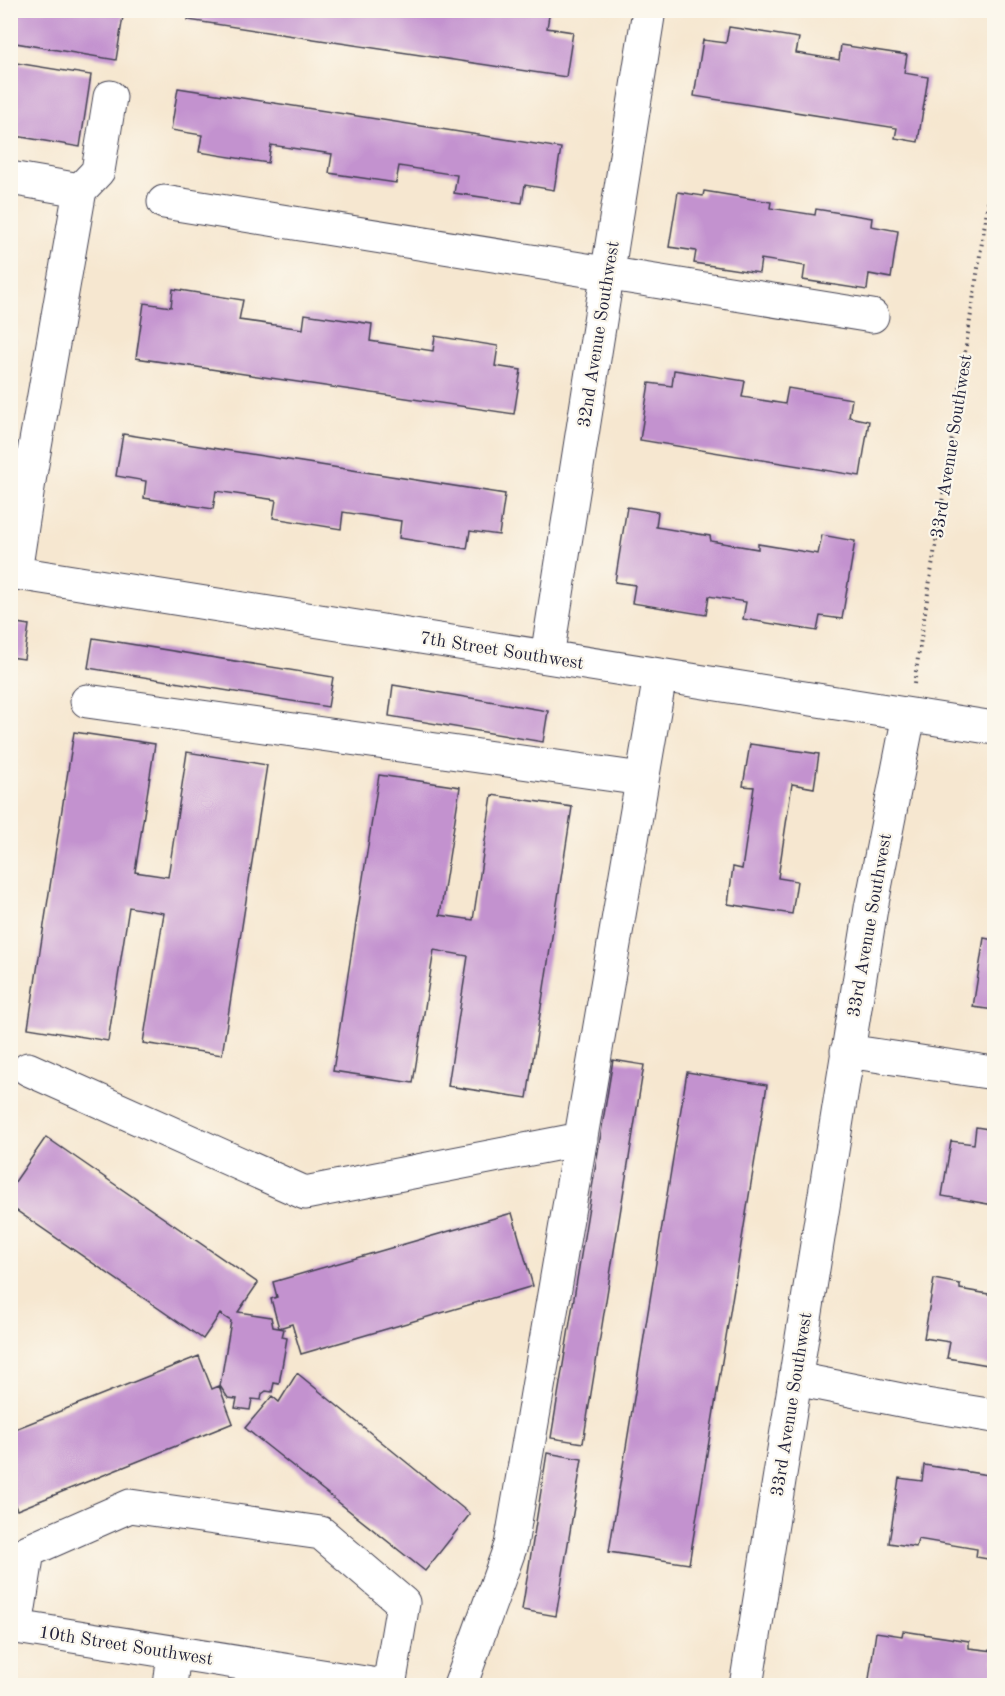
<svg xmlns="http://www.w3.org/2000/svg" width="1005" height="1696" font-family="'Old Standard TT',serif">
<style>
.building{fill:#c392cf}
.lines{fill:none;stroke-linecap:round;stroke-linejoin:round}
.minor-casing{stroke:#424051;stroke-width:35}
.path{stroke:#424051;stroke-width:4;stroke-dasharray:1.5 4.5;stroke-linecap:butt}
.minor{stroke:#fff;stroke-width:33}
.labels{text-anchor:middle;stroke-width:4.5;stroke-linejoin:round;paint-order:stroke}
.street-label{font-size:18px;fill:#22223b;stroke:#fbf7ec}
</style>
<rect width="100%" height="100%" fill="#fbf7ec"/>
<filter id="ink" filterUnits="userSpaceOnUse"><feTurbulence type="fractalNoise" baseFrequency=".0167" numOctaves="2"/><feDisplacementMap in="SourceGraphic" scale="12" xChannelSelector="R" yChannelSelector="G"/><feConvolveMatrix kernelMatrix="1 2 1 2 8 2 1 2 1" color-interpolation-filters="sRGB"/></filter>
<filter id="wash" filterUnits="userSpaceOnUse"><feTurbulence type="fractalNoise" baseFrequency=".008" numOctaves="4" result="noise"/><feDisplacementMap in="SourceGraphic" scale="24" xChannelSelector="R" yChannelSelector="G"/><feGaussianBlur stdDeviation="1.35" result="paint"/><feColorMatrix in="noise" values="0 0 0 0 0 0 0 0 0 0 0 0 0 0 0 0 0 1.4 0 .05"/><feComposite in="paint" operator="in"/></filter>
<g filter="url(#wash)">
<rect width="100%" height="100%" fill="#f6e7d0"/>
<g id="blocks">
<path class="building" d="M 10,10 L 124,10 L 116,60 L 10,42 Z
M 190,10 L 467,10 L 485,13 L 486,10 L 550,10 L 547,28 L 573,32 L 566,77 L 188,20 Z
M 729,27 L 799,38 L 796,53 L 839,60 L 841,45 L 907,55 L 904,73 L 928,77 L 918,142 L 895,138 L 897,128 L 694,96 L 703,40 L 726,43 Z
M 10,62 L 91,75 L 80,147 L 10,135 Z
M 178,88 L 561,148 L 554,190 L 525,185 L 522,203 L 454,193 L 457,175 L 399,166 L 396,183 L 329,173 L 332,154 L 271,145 L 268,163 L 199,152 L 202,135 L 171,130 Z
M 704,191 L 771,202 L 770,208 L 815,215 L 816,209 L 872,218 L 871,226 L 898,231 L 891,278 L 869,274 L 867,290 L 803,280 L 805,266 L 761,259 L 759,273 L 694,263 L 696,251 L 669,247 L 678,192 L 703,196 Z
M 173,289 L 243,300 L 239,320 L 303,329 L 305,314 L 372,324 L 370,341 L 433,351 L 435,336 L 498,346 L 495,366 L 521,370 L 514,414 L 136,358 L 144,303 L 171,307 Z
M 10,339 L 15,339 L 12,359 L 10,359 Z
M 674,370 L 745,381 L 742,397 L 785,404 L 788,388 L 852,399 L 849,417 L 869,421 L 860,476 L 640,440 L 649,383 L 672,386 Z
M 123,434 L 505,494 L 499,535 L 470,531 L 467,549 L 399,538 L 401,521 L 343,512 L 341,529 L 273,518 L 276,500 L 216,491 L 213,509 L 144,498 L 146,481 L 116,476 Z
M 627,507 L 658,512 L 656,527 L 710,536 L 711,541 L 758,549 L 758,544 L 818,554 L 822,535 L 855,541 L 842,619 L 820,616 L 817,631 L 743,619 L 746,602 L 709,596 L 706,615 L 632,603 L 635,585 L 615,582 Z
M 10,622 L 29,625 L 24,659 L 10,657 Z
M 93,638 L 333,677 L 328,707 L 88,668 Z
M 393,685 L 548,711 L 543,742 L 389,716 Z
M 74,732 L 155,744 L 135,872 L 168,877 L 187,752 L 267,765 L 222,1055 L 143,1043 L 164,913 L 129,907 L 108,1041 L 28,1028 Z
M 750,744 L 819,754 L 814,788 L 792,784 L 778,878 L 797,881 L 792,914 L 728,904 L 733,867 L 742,869 L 754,787 L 743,786 Z
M 379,775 L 460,787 L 440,915 L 473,920 L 492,795 L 572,807 L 527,1098 L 448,1086 L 468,956 L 434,950 L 413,1083 L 333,1071 Z
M 984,938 L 994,940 L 994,1010 L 973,1007 Z
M 613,1060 L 644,1065 L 583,1443 L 551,1438 Z
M 687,1072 L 767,1085 L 689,1564 L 609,1552 Z
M 976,1127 L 994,1130 L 994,1205 L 942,1196 L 951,1141 L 974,1144 Z
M 46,1137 L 258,1283 L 238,1312 L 271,1317 L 273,1327 L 284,1329 L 282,1337 L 287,1338 L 279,1384 L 274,1383 L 272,1392 L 266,1391 L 262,1394 L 261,1400 L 252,1399 L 250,1410 L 235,1408 L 237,1399 L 228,1398 L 220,1386 L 231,1321 L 220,1314 L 203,1339 L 10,1206 L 10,1189 Z
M 512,1213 L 533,1286 L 301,1354 L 292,1324 L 279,1328 L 271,1299 L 277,1297 L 273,1282 Z
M 934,1279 L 960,1284 L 960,1289 L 994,1295 L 994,1366 L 947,1358 L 950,1342 L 924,1338 Z
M 199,1356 L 212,1389 L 219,1386 L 233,1423 L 17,1510 L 10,1494 L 10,1431 Z
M 297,1373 L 470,1514 L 425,1571 L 245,1428 L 272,1396 L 279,1402 Z
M 547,1453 L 582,1459 L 556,1616 L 522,1610 Z
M 924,1465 L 994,1476 L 992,1491 L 994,1492 L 994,1560 L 976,1557 L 977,1549 L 918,1539 L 916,1547 L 889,1543 L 899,1478 L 922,1481 Z
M 903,1631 L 969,1641 L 969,1648 L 994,1651 L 994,1686 L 868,1686 L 876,1632 L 902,1636 Z"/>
</g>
</g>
<g filter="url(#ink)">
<use href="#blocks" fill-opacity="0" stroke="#424051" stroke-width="1.5"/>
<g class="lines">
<defs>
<path id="minor" d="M 10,178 L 80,190 L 29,481 L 10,478
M 80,190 L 98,171 L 110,97
M 164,202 L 872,316
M 10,572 L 994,728
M 15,572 L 29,481
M 547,657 L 649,10
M 87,701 L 642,779
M 847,1051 L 994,1073
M 28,1069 L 305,1193 L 581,1139
M 796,1379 L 926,1405 L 994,1416
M 10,1626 L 384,1686
M 16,1627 L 28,1551 L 130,1506 L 321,1533 L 403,1603 L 389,1686
M 170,1686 L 174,1652
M 460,1686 L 511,1545 L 660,676
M 746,1686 L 871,908 L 909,715"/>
</defs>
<use href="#minor" class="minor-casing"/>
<path class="path" d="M 914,684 L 994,164"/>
<use href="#minor" class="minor"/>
</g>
</g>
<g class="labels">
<g class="street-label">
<text transform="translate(598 334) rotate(-81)" y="6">32nd Avenue Southwest</text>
<text transform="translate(951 446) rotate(-81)" y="6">33rd Avenue Southwest</text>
<text transform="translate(502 650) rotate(9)" y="6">7th Street Southwest</text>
<text transform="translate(869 925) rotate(-80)" y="6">33rd Avenue Southwest</text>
<text transform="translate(791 1404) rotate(-81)" y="6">33rd Avenue Southwest</text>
<text transform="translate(126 1645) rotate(9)" y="6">10th Street Southwest</text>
</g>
</g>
<rect width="1005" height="1696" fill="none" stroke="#fbf7ec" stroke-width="36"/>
</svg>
